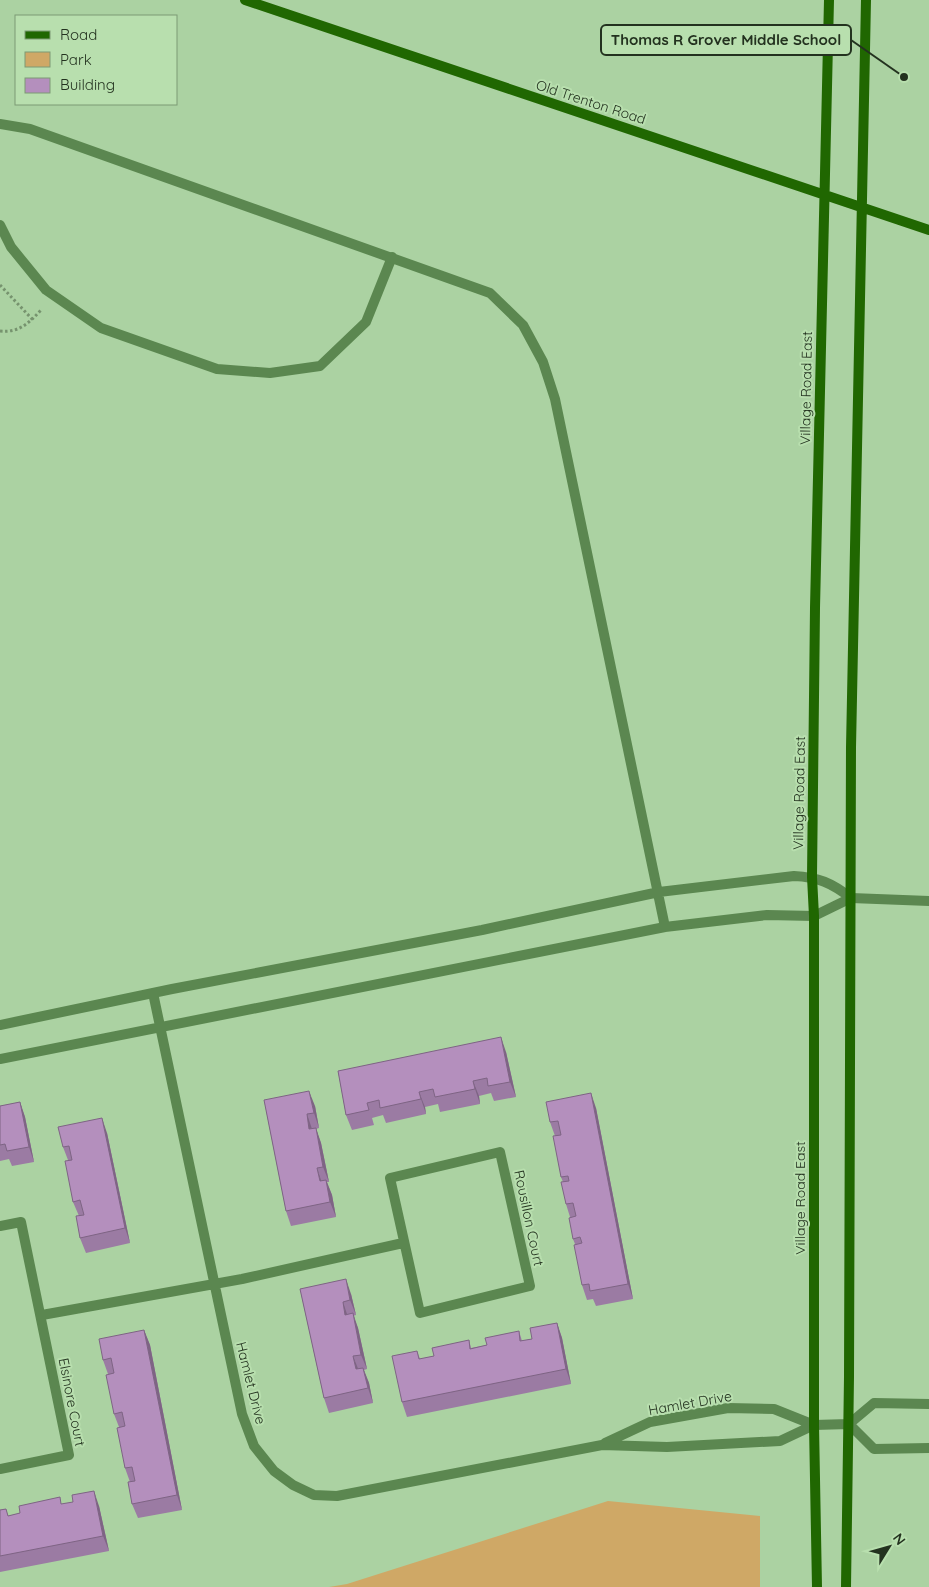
<svg xmlns="http://www.w3.org/2000/svg" width="929" height="1587" font-family="Quicksand,sans-serif">
<style>
.green{fill:#cfa866}
.lines{fill:none;stroke-linecap:round;stroke-linejoin:round}
.path{stroke:#76936e;stroke-width:3;stroke-dasharray:2.5 2.5;stroke-linecap:butt}
.service{stroke:#5b8750;stroke-width:10}
.minor{stroke:#5b8750;stroke-width:10}
.secondary{stroke:#206701;stroke-width:10}
.wall{fill:#9b7ba3}
.shaded-wall{fill:#7e6484}
.building{fill:#b48fbd;stroke:#7e6484}
.labels{text-anchor:middle;stroke-width:4;stroke-linejoin:round;paint-order:stroke}
.street-label{font-size:14px;fill:#23321f;stroke:#b8dfae}
.leader{fill:none;stroke:#23321f;stroke-width:2}
.callout-dot{fill:#23321f;stroke:#b8dfae;stroke-width:2}
.callout{fill:#b8dfae;stroke:#23321f;stroke-width:2}
.callout-label{font-size:15px;text-anchor:middle;font-weight:bold;fill:#23321f}
</style>
<rect width="100%" height="100%" fill="#abd2a2"/>
<path class="green" d="M 608,1501 L 760,1516 L 760,1587 L 329,1587 L 347,1584 Z"/>
<g class="lines">
<path class="path" d="M 0,285 L 33,320
M 0,331 C 19,333 29,323 41,310"/>
<path class="service" d="M 0,225 L 11,247 L 46,290 L 101,328 L 217,369 L 270,373 L 320,366 L 366,322 L 392,257
M 851,898 L 929,901"/>
<path class="minor" d="M 0,124 L 30,129 L 490,293 L 523,325 L 543,362 L 555,399 L 665,927
M 153,993 L 242,1414 L 254,1446 L 274,1471 L 293,1485 L 314,1495 L 337,1496 L 602,1445 L 667,1447 L 780,1441 L 814,1425
M 0,1025 L 172,989 L 482,930 L 659,892 L 794,876 C 818,877 832,883 851,898 L 814,916 L 767,915 L 665,927 L 0,1059
M 500,1152 L 530,1286 L 420,1313 L 390,1178 Z
M 0,1226 L 21,1222 L 69,1455 L 0,1469
M 42,1315 L 242,1279 L 403,1243
M 849,1424 L 874,1449 L 929,1448
M 605,1443 L 650,1422 L 728,1408 L 774,1409 L 814,1425 L 849,1424 L 874,1403 L 929,1404"/>
<path class="secondary" d="M 245,0 L 929,230
M 817,1587 L 814,1425 L 814,916 L 812,877 L 815,608 L 829,0
M 846,1587 L 849,1377 L 851,747 L 866,0"/>
</g>
<path class="wall" d="M 506,1052 L 516,1097 L 494,1101 L 491,1093 L 479,1096 L 480,1104 L 440,1112 L 438,1104 L 425,1107 L 426,1114 L 386,1123 L 383,1115 L 372,1118 L 374,1125 L 352,1130 L 346,1115 L 338,1071 Z
M 264,1100 L 315,1106 L 319,1128 L 316,1129 L 321,1143 L 329,1182 L 327,1182 L 332,1195 L 336,1217 L 291,1226 L 286,1211 Z
M 20,1102 L 25,1117 L 34,1162 L 12,1166 L 9,1159 L 0,1161 L 0,1106 Z
M 596,1108 L 633,1299 L 596,1306 L 593,1299 L 587,1300 L 582,1285 L 575,1244 L 573,1239 L 570,1217 L 566,1204 L 563,1182 L 561,1177 L 555,1136 L 550,1122 Z
M 107,1133 L 130,1243 L 86,1253 L 80,1238 L 79,1216 L 73,1202 L 68,1160 L 63,1147 Z
M 300,1289 L 351,1294 L 356,1315 L 353,1316 L 358,1328 L 367,1369 L 364,1370 L 369,1383 L 373,1403 L 329,1413 L 324,1398 Z
M 557,1323 L 562,1338 L 571,1384 L 407,1417 L 402,1402 L 417,1351 L 420,1359 L 434,1356 L 469,1340 L 471,1348 L 487,1345 L 519,1331 L 522,1341 L 532,1339 Z
M 144,1330 L 150,1345 L 182,1510 L 138,1518 L 132,1504 L 130,1482 L 125,1468 L 119,1427 L 114,1414 L 108,1374 L 103,1360 Z
M 63,1504 L 99,1506 L 109,1551 L 0,1572 L 0,1510 L 6,1509 L 8,1516 Z"/>
<path class="shaded-wall" d="M 501,1037 L 506,1052 L 516,1097 L 510,1082 Z
M 473,1081 L 479,1096 L 480,1104 L 475,1089 Z
M 309,1091 L 315,1106 L 319,1128 L 314,1113 Z
M 419,1092 L 425,1107 L 426,1114 L 421,1099 Z
M 591,1093 L 596,1108 L 633,1299 L 628,1284 Z
M 20,1102 L 25,1117 L 34,1162 L 29,1147 Z
M 307,1114 L 312,1129 L 309,1129 Z
M 102,1118 L 107,1133 L 130,1243 L 125,1228 Z
M 316,1128 L 321,1143 L 329,1182 L 323,1167 Z
M 317,1168 L 322,1183 L 320,1181 Z
M 326,1180 L 332,1195 L 336,1217 L 330,1202 Z
M 346,1279 L 351,1294 L 356,1315 L 350,1300 Z
M 343,1302 L 348,1317 L 345,1315 Z
M 353,1313 L 358,1328 L 367,1369 L 361,1355 Z
M 557,1323 L 562,1338 L 571,1384 L 566,1369 Z
M 144,1330 L 150,1345 L 182,1510 L 177,1495 Z
M 353,1356 L 359,1371 L 356,1369 Z
M 363,1368 L 369,1383 L 373,1403 L 368,1388 Z
M 94,1491 L 99,1506 L 109,1551 L 103,1536 Z"/>
<path class="building" d="M 501,1037 L 510,1082 L 488,1086 L 487,1078 L 473,1081 L 475,1089 L 435,1097 L 433,1089 L 419,1092 L 421,1099 L 380,1108 L 379,1100 L 367,1103 L 369,1110 L 346,1115 L 338,1071 Z
M 309,1091 L 314,1113 L 307,1114 L 309,1129 L 316,1128 L 323,1167 L 317,1168 L 320,1181 L 326,1180 L 330,1202 L 286,1211 L 264,1100 Z
M 591,1093 L 628,1284 L 590,1291 L 589,1284 L 582,1285 L 574,1245 L 582,1243 L 580,1237 L 573,1239 L 569,1218 L 576,1216 L 573,1203 L 566,1204 L 561,1182 L 569,1181 L 568,1176 L 561,1177 L 553,1136 L 561,1135 L 558,1121 L 550,1122 L 546,1102 Z
M 20,1102 L 29,1147 L 7,1151 L 5,1144 L 0,1145 L 0,1106 Z
M 102,1118 L 125,1228 L 80,1238 L 76,1216 L 84,1215 L 80,1200 L 73,1202 L 65,1161 L 72,1160 L 69,1146 L 63,1147 L 58,1127 Z
M 346,1279 L 350,1300 L 343,1302 L 345,1315 L 353,1313 L 361,1355 L 353,1356 L 356,1369 L 363,1368 L 368,1388 L 324,1398 L 300,1289 Z
M 557,1323 L 566,1369 L 402,1402 L 392,1356 L 417,1351 L 419,1359 L 434,1356 L 432,1348 L 469,1340 L 470,1349 L 487,1345 L 485,1338 L 519,1331 L 520,1341 L 532,1339 L 530,1328 Z
M 144,1330 L 177,1495 L 132,1504 L 128,1482 L 135,1481 L 132,1467 L 125,1468 L 117,1428 L 125,1426 L 122,1412 L 114,1414 L 106,1375 L 114,1373 L 111,1358 L 103,1360 L 99,1339 Z
M 94,1491 L 103,1536 L 0,1556 L 0,1510 L 6,1509 L 8,1516 L 20,1513 L 19,1506 L 60,1497 L 61,1504 L 73,1502 L 72,1495 Z"/>
<g class="labels">
<g class="street-label">
<text transform="translate(591 102) rotate(18)" y="5">Old Trenton Road</text>
<text transform="translate(806 388) rotate(-89)" y="5">Village Road East</text>
<text transform="translate(799 793) rotate(-89)" y="5">Village Road East</text>
<text transform="translate(800 1198) rotate(-90)" y="5">Village Road East</text>
<text transform="translate(529 1218) rotate(78)" y="5">Rousillon Court</text>
<text transform="translate(251 1383) rotate(76)" y="5">Hamlet Drive</text>
<text transform="translate(72 1402) rotate(79)" y="5">Elsinore Court</text>
<text transform="translate(690 1403) rotate(-10)" y="5">Hamlet Drive</text>
</g>
</g>
<path class="leader" d="M904 77L851 40"/>
<circle class="callout-dot" cx="904" cy="77" r="5"/>
<rect class="callout" x="601" y="25" width="250" height="30" rx="5"/>
<g class="callout-label">
<text x="726" y="45">Thomas R Grover Middle School</text>
</g>
<rect x="15" y="15" width="162" height="90" fill="#b8dfae" stroke="#7c9a75"/>
<rect x="25" y="31" width="25" height="8" fill="#206701" stroke="#7c9a75"/>
<text x="60" y="40" font-size="15" fill="#23321f">Road</text>
<rect x="25" y="52" width="25" height="15" fill="#cfa866" stroke="#7c9a75"/>
<text x="60" y="65" font-size="15" fill="#23321f">Park</text>
<rect x="25" y="78" width="25" height="15" fill="#b48fbd" stroke="#7c9a75"/>
<text x="60" y="90" font-size="15" fill="#23321f">Building</text>
<g transform="translate(889 1547) rotate(53)" stroke="#b8dfae" stroke-width="4" paint-order="stroke">
<path d="M0-4L9 19L0 12L-9 19Z" fill="#23321f"/>
<text y="-8" font-size="14" font-weight="bold" text-anchor="middle" fill="#23321f">N</text>
</g>
</svg>
